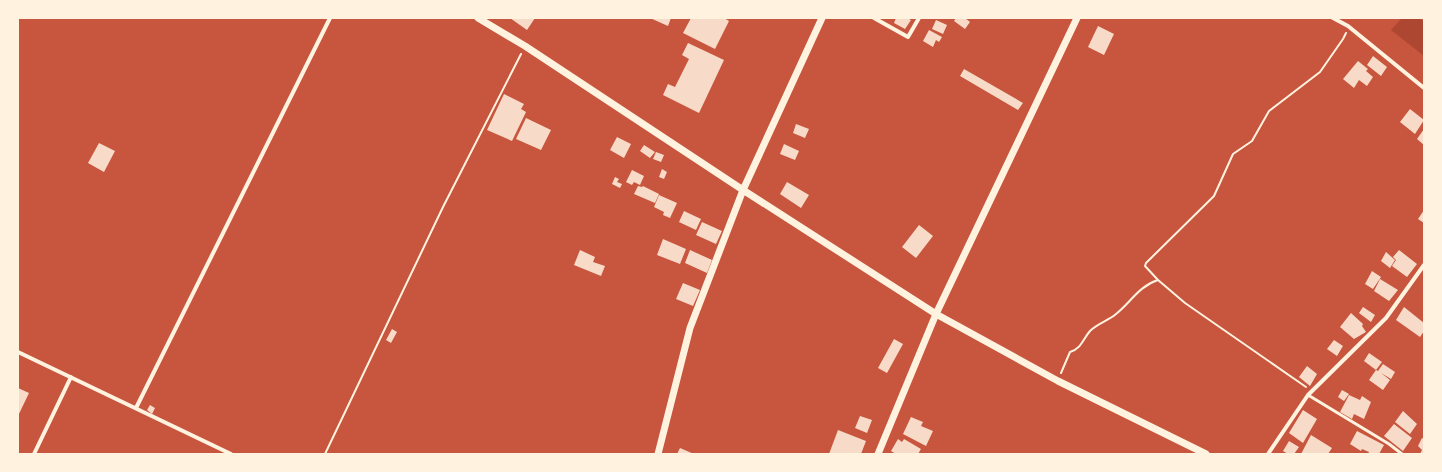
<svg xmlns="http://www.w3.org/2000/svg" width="1442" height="472" font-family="Jost,sans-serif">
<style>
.green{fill:#ae4732}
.building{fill:#f7dbc8}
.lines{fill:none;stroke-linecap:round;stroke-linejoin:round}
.path{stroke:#fff3e0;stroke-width:2}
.service{stroke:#fff3e0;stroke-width:3}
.minor{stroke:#fff3e0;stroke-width:4}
.tertiary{stroke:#fff3e0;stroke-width:7}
</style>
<rect width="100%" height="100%" fill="#c8553d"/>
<path class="green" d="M 1402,18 L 1419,18 L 1424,22 L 1424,56 L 1391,30 Z"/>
<path class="building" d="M 510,18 L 535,18 L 527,30 Z
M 650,18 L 671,18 L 668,26 Z
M 691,18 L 724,18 L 729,21 L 715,49 L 683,33 Z
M 896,18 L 907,18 L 911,20 L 905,29 L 894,23 Z
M 956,18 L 965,18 L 970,22 L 965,29 L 954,21 Z
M 936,20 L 947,25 L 943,34 L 932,29 Z
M 1098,26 L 1114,34 L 1104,55 L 1088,47 Z
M 929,30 L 942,37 L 939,42 L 936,40 L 933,47 L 923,41 Z
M 688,43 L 724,60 L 699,113 L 663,95 L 668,84 L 675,87 L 689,59 L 682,55 Z
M 1373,56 L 1387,67 L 1381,76 L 1367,65 Z
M 1358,61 L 1368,69 L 1366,71 L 1373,77 L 1367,86 L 1359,80 L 1354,88 L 1343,79 Z
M 964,69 L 1023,103 L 1018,110 L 960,76 Z
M 504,94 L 524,104 L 521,109 L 526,112 L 512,141 L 487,130 Z
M 1410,109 L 1424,120 L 1415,134 L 1400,122 Z
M 526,118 L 551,130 L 541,150 L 516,139 Z
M 796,124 L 809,129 L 805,138 L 793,133 Z
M 1424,129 L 1424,145 L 1417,139 Z
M 617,137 L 631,144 L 624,158 L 610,150 Z
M 99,143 L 115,151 L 104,172 L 88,163 Z
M 784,144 L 799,151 L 795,160 L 780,154 Z
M 644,145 L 655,152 L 650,158 L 640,151 Z
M 656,152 L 664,155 L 661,162 L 653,159 Z
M 662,169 L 667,172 L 664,179 L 659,177 Z
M 632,170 L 644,176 L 640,185 L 634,182 L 632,185 L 626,182 Z
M 615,177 L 619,179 L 617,182 L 622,184 L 620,188 L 612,184 Z
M 787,182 L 809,195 L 801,208 L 780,194 Z
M 638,186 L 642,187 L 643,186 L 659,194 L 655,203 L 634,194 Z
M 659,195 L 677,203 L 670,218 L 663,215 L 664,212 L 654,207 Z
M 1424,210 L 1424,223 L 1418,219 Z
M 684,211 L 701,219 L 696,230 L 679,222 Z
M 702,222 L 722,231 L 716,244 L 696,235 Z
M 919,225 L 933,236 L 916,258 L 902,247 Z
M 663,239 L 686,249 L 680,264 L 657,255 Z
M 580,250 L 595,257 L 593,262 L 605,266 L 601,276 L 574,265 Z
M 690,250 L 712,260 L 707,273 L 685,263 Z
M 1399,250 L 1417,264 L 1407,277 L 1392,266 L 1396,260 L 1393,257 Z
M 1386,252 L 1395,260 L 1390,268 L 1381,261 Z
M 1372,271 L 1381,277 L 1373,289 L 1365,284 Z
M 1380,279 L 1398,290 L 1389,301 L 1374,291 Z
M 683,283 L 700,290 L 693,306 L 676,299 Z
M 1363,307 L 1375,315 L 1371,322 L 1359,313 Z
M 1404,307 L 1424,323 L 1424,331 L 1420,337 L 1396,320 Z
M 1351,313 L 1363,324 L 1362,326 L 1366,332 L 1354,339 L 1340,327 Z
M 392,329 L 397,332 L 391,343 L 386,340 Z
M 894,339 L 903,344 L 887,373 L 878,368 Z
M 1334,340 L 1343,346 L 1337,356 L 1327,349 Z
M 1369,353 L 1382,362 L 1376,370 L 1378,371 L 1383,364 L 1395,372 L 1391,379 L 1381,373 L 1390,380 L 1383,390 L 1369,380 L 1376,370 L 1364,361 Z
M 1307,366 L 1317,374 L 1310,386 L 1299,377 Z
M 18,388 L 29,393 L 18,416 Z
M 1342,390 L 1349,394 L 1344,401 L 1338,397 Z
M 1349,395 L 1360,400 L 1362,396 L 1371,402 L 1364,419 L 1354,414 L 1352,419 L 1340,412 Z
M 150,405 L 155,408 L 152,414 L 147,410 Z
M 1303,410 L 1317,419 L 1303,443 L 1289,433 Z
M 1403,411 L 1417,424 L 1410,434 L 1395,422 Z
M 860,416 L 872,420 L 867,433 L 855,428 Z
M 911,417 L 923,422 L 921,426 L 933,431 L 926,446 L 903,434 Z
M 1394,424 L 1412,438 L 1403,451 L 1384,436 Z
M 838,430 L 866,441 L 861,454 L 829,454 Z
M 1357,431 L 1384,445 L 1379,454 L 1368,454 L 1369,452 L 1362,449 L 1361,451 L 1350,444 Z
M 1311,435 L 1332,448 L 1328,454 L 1301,454 Z
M 1422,438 L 1424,439 L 1424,454 L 1420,454 L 1422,450 L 1418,446 Z
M 898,439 L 902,442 L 904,439 L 921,449 L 918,454 L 896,454 L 891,451 Z
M 1289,441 L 1299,447 L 1294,454 L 1288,454 L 1283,451 Z
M 680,448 L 694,454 L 677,454 Z"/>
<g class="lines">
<path class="path" d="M 1158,280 L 1145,266 L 1146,263 L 1214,196 L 1233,154 L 1252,141 L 1269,111 L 1320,72 L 1343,39 L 1346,33
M 1061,373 L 1070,352 C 1081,349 1083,339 1090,331 C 1098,323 1108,321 1116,314 C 1131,302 1139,286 1158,280 L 1185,303 L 1306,387
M 325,454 L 443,207 L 521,54"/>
<path class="service" d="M 1308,395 L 1389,444 L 1402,454"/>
<path class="minor" d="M 874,18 L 908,37 L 919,18
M 1333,18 L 1348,26 L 1424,88
M 18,352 L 231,454
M 136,408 L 330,18
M 34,454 L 71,377
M 1268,454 L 1308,395 L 1386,318 L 1424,265"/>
<path class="tertiary" d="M 478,18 L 525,46 L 743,190 L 936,314 L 1058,381 L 1206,454
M 658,454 L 690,328 L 743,190 L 822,18
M 878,454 L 936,314 L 1077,18"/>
</g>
<rect width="1442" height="472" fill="none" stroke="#fff3e0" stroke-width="38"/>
</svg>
